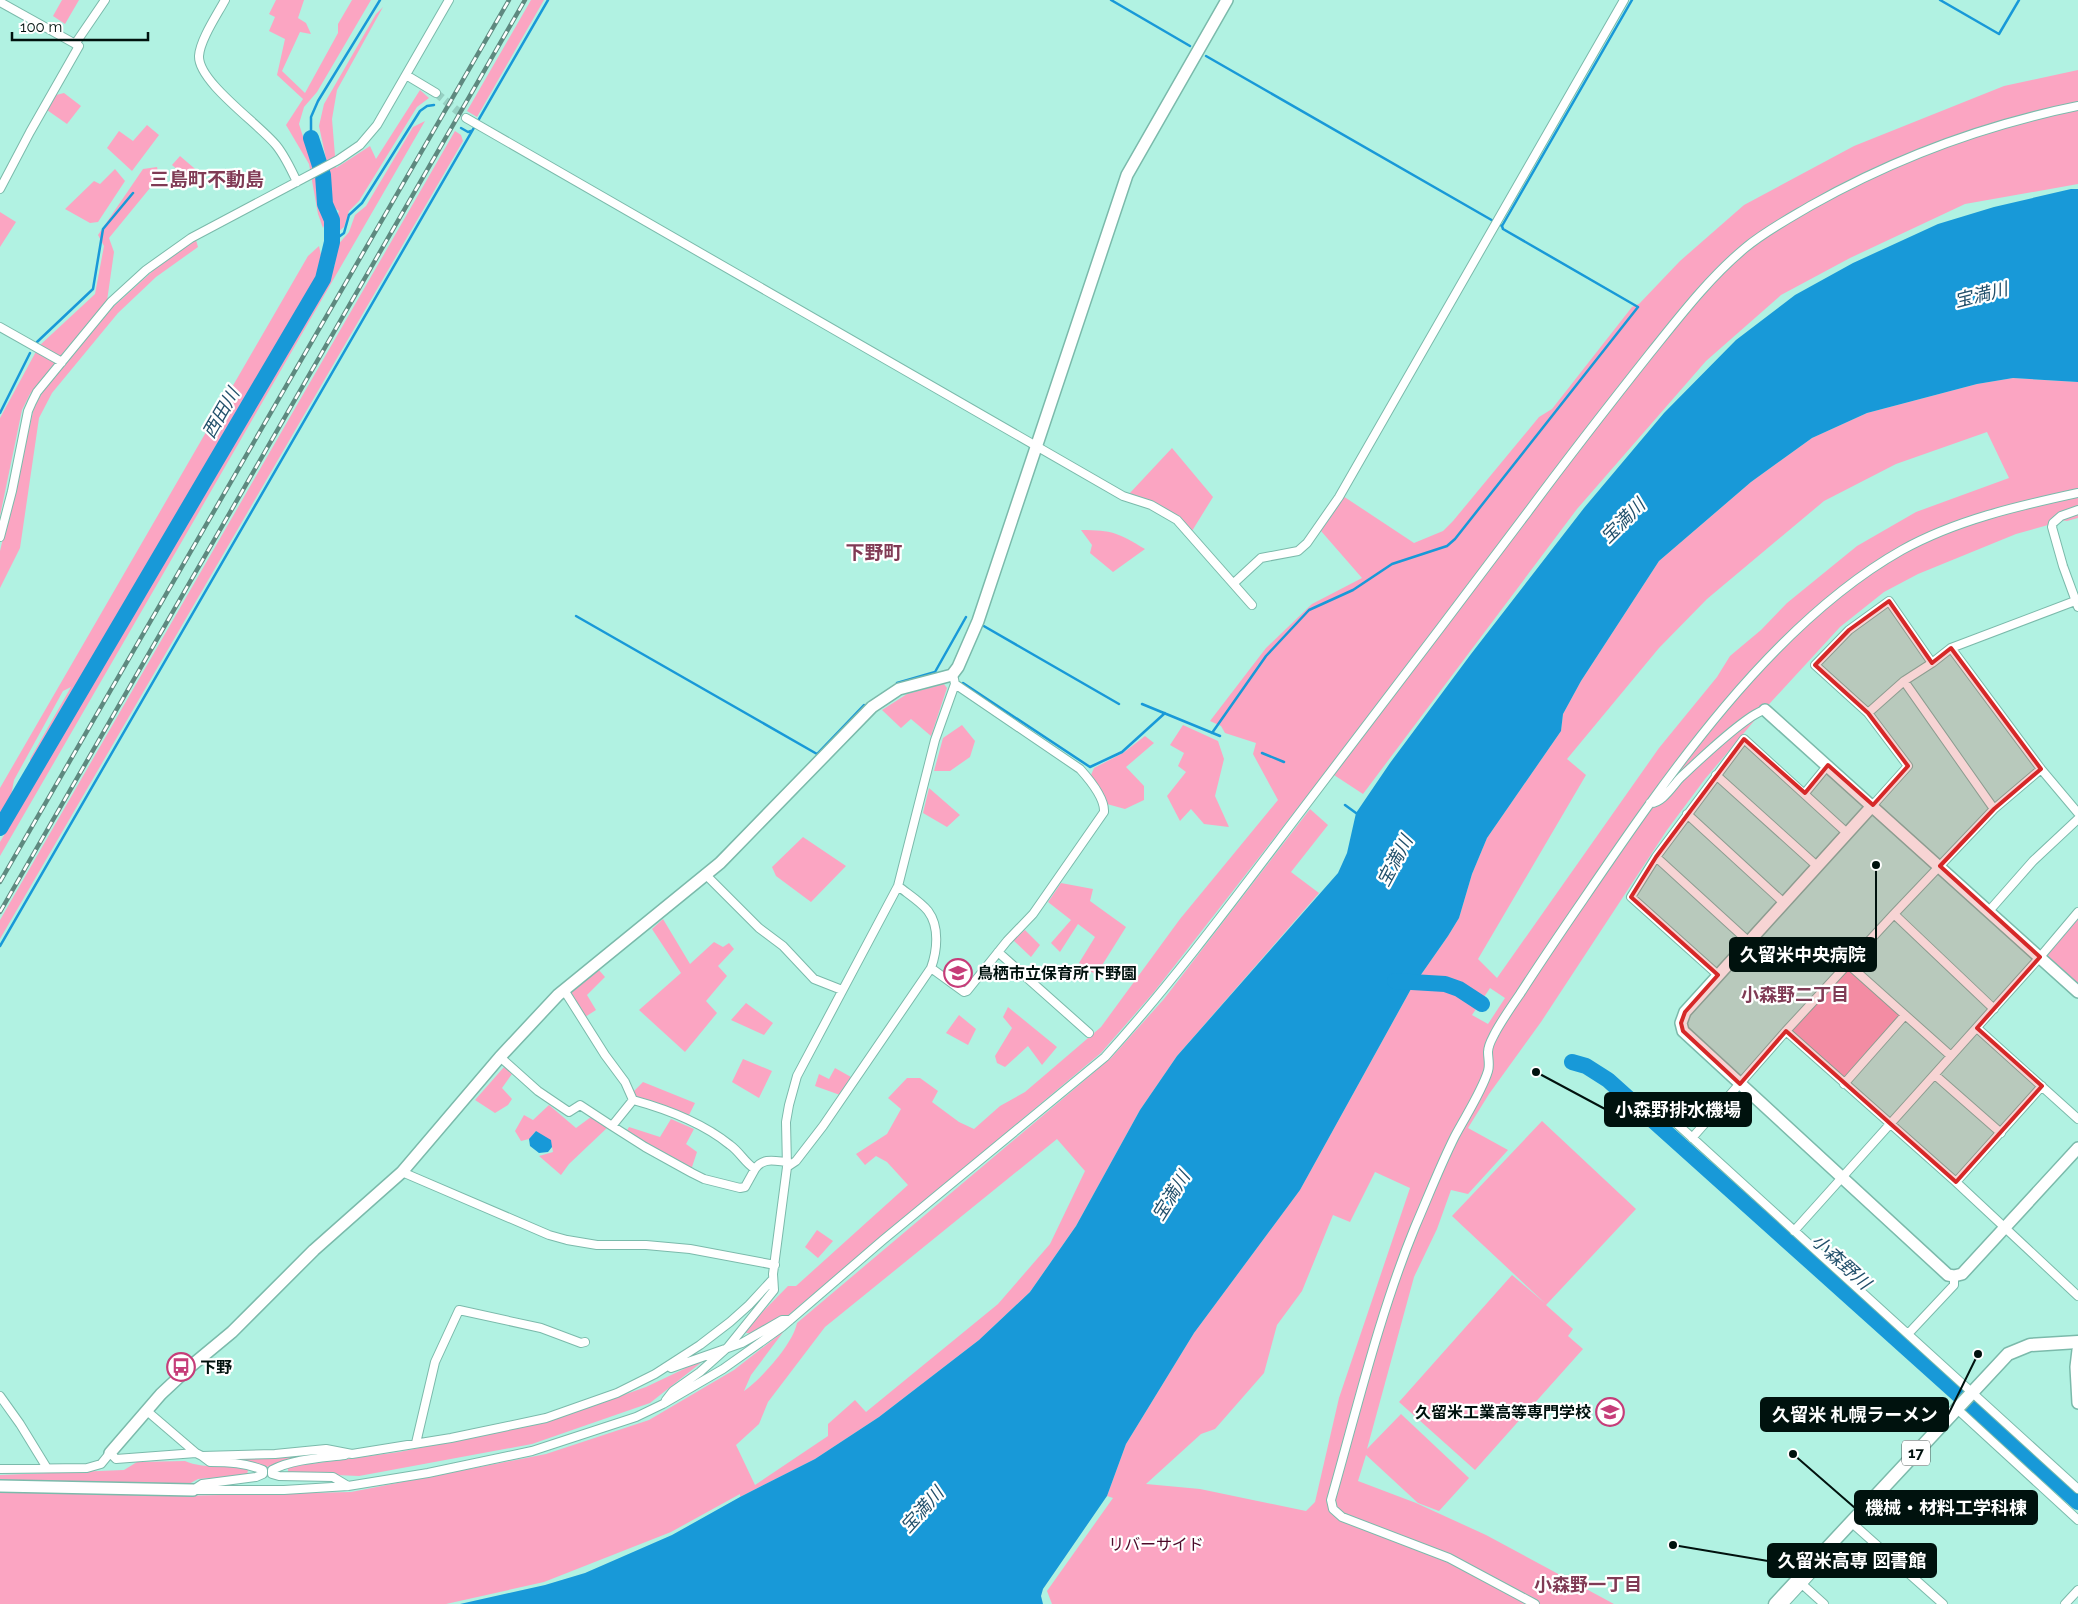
<svg xmlns="http://www.w3.org/2000/svg" width="2078" height="1604" font-family="Raleway,'Noto Sans JP',sans-serif">
<style>
.green{fill:#fba5c2;fill-rule:evenodd}
.water{fill:#1899d8}
.lines{fill:none;stroke-linecap:round;stroke-linejoin:round}
.stream{stroke:#1899d8;stroke-width:2.5}
.river{stroke:#1899d8;stroke-width:16}
.street-tunnel{stroke:#96d0c2;stroke-width:8;stroke-dasharray:8 4;stroke-linecap:butt}
.street-casing{stroke:#7bbaab;stroke-width:10}
.secondary-casing{stroke:#7bbaab;stroke-width:14}
.primary-casing{stroke:#7bbaab;stroke-width:15}
.street{stroke:#fff;stroke-width:8}
.secondary{stroke:#fff;stroke-width:11}
.primary{stroke:#fff;stroke-width:12}
.rail-casing{stroke:#5e897f;stroke-width:4.5}
.rail{stroke:#fff;stroke-width:2.5;stroke-dasharray:8;stroke-linecap:butt}
.marked{fill:#d62828;fill-opacity:0.2;stroke:#d62828;stroke-width:4;stroke-linejoin:round}
.labels{text-anchor:middle;stroke-width:4.5;stroke-linejoin:round;paint-order:stroke}
.shield{fill:#fff;stroke:#4c5956;stroke-width:1}
.shield-label{font-size:15px;font-weight:bold;fill:#00120e}
.poi-label{font-size:16px;font-weight:bold;fill:#00120e;stroke:#fff;text-anchor:start}
.park-label{font-size:16px;fill:#4d0929;stroke:#fff}
.water-label{font-size:18px;font-style:italic;fill:#22506b;stroke:#fff}
.neighbourhood-label{font-size:18px;font-weight:bold;fill:#803b55;stroke:#fff}
.quarter-label{font-size:19px;font-weight:bold;fill:#803b55;stroke:#fff}
.leader{fill:none;stroke:#00120e;stroke-width:2}
.callout-dot{fill:#00120e;stroke:#fff;stroke-width:2}
.callout{fill:#00120e;stroke:#00120e;stroke-width:2}
.callout-label{font-size:18px;text-anchor:middle;font-weight:bold;fill:#fff}
</style>
<rect width="100%" height="100%" fill="#b1f2e2"/>
<path class="green" d="M 62,0 L 79,0 L 65,24 L 53,16 Z
M 276,0 L 304,0 L 298,18 L 306,23 L 311,34 L 300,32 L 282,71 L 305,93 L 338,33 L 338,24 L 352,0 L 371,0 L 317,92 L 304,107 L 299,124 L 305,143 L 318,172 L 325,223 L 323,228 L 318,214 L 309,164 L 286,125 L 303,99 L 277,75 L 285,39 L 269,31 L 275,17 L 269,14 Z
M 531,0 L 544,0 L 477,117 L 467,111 Z
M 383,7 L 337,90 L 332,119 L 336,168 L 370,146 L 376,159 L 420,90 L 429,98 L 417,107 L 359,201 L 349,211 L 344,227 L 338,232 L 336,221 L 339,211 L 328,204 L 329,173 L 319,126 L 324,104 L 376,14 Z
M 2078,70 L 2078,184 L 1965,204 L 1850,258 L 1781,295 L 1706,361 L 1577,509 L 1363,794 L 1334,775 L 1342,765 L 1335,760 L 1154,992 L 1101,1053 L 786,1317 L 769,1322 L 751,1334 L 743,1332 L 788,1286 L 796,1286 L 908,1185 L 887,1162 L 876,1156 L 865,1165 L 856,1154 L 887,1134 L 901,1109 L 888,1098 L 907,1078 L 920,1078 L 938,1091 L 932,1102 L 959,1122 L 974,1129 L 1000,1106 L 1025,1092 L 1101,1027 L 1180,919 L 1278,800 L 1253,754 L 1256,743 L 1225,733 L 1221,726 L 1210,721 L 1266,648 L 1312,604 L 1362,578 L 1321,531 L 1343,496 L 1414,543 L 1443,531 L 1453,521 L 1539,417 L 1552,409 L 1632,307 L 1639,304 L 1680,261 L 1744,205 L 1854,146 L 2004,86 Z
M 64,93 L 81,106 L 67,124 L 47,110 L 56,95 Z
M 425,121 L 0,856 L 0,842 L 335,265 L 336,247 L 349,232 L 355,215 L 366,206 L 413,127 Z
M 147,125 L 159,135 L 132,171 L 107,148 L 119,131 L 133,141 Z
M 455,131 L 461,135 L 463,141 L 0,939 L 0,920 Z
M 180,156 L 208,180 L 198,187 L 172,165 Z
M 157,167 L 159,177 L 109,238 L 114,252 L 107,301 L 30,394 L 22,410 L 0,516 L 0,418 L 39,346 L 95,294 L 104,246 L 98,235 L 143,169 Z
M 115,169 L 125,181 L 98,222 L 90,223 L 65,209 L 94,181 L 100,184 Z
M 0,212 L 16,222 L 0,247 Z
M 196,240 L 198,247 L 156,277 L 118,313 L 52,393 L 39,418 L 20,548 L 0,588 L 0,551 L 34,408 L 43,391 L 113,307 L 155,269 Z
M 319,246 L 323,264 L 305,299 L 90,670 L 77,682 L 76,696 L 30,775 L 30,759 L 71,687 L 63,691 L 14,780 L 11,796 L 0,815 L 0,788 L 308,256 Z
M 2013,378 L 2078,382 L 2078,518 L 2067,521 L 2052,519 L 2048,525 L 2016,534 L 1918,574 L 1884,592 L 1840,627 L 1760,714 L 1705,779 L 1667,830 L 1541,1022 L 1489,1094 L 1468,1128 L 1508,1150 L 1468,1194 L 1451,1190 L 1437,1229 L 1414,1277 L 1367,1449 L 1401,1414 L 1469,1478 L 1439,1511 L 1418,1503 L 1366,1455 L 1358,1481 L 1416,1503 L 1486,1535 L 1614,1604 L 1052,1604 L 1047,1591 L 1113,1498 L 1107,1496 L 1126,1444 L 1194,1333 L 1300,1190 L 1411,989 L 1448,936 L 1459,918 L 1472,874 L 1487,838 L 1561,731 L 1563,714 L 1581,681 L 1659,561 L 1751,482 L 1812,438 L 1867,413 L 1977,384 ZM 1987,432 L 2009,478 L 1916,512 L 1857,546 L 1787,603 L 1761,630 L 1730,656 L 1717,677 L 1659,748 L 1497,978 L 1478,959 L 1586,775 L 1567,759 L 1659,648 L 1707,599 L 1824,501 L 1896,464 ZM 1490,988 L 1505,998 L 1488,1024 L 1472,1015 ZM 1375,1172 L 1410,1188 L 1339,1398 L 1315,1502 L 1306,1511 L 1200,1489 L 1146,1484 L 1201,1434 L 1215,1429 L 1264,1373 L 1277,1325 L 1302,1291 L 1333,1215 L 1350,1222 Z
M 1172,448 L 1213,497 L 1192,531 C 1172,511 1156,502 1129,494 Z
M 1081,530 C 1113,530 1118,533 1145,549 L 1113,572 L 1090,553 L 1092,545 Z
M 944,684 L 947,688 L 931,736 L 911,719 L 901,728 L 882,710 L 907,694 Z
M 962,725 L 975,741 L 970,757 L 950,771 L 934,771 L 943,738 Z
M 1183,725 L 1218,741 L 1224,759 L 1215,796 L 1229,827 L 1204,824 L 1191,809 L 1180,821 L 1167,796 L 1186,772 L 1178,766 L 1184,753 L 1170,745 Z
M 1145,736 L 1154,743 L 1126,767 L 1144,786 L 1144,800 L 1125,809 L 1107,804 L 1091,775 L 1094,768 L 1123,753 Z
M 929,788 L 960,815 L 947,827 L 923,813 Z
M 1310,809 L 1328,825 L 1291,872 L 1319,893 L 1177,1056 L 1140,1110 L 1076,1226 L 1030,1292 L 979,1340 L 879,1417 L 815,1459 L 740,1497 L 740,1494 L 671,1532 L 544,1582 L 446,1604 L 0,1604 L 0,1492 L 174,1496 L 351,1492 L 546,1454 L 649,1420 L 734,1370 L 784,1331 L 751,1375 L 744,1391 C 761,1379 793,1344 797,1323 L 1111,1058 L 1164,999 ZM 1057,1139 L 1085,1171 L 1050,1244 L 998,1304 L 866,1412 L 855,1400 L 828,1424 L 828,1436 L 755,1485 L 736,1445 L 759,1424 L 768,1402 L 825,1327 Z
M 803,837 L 846,866 L 811,902 L 776,876 L 772,867 Z
M 1061,883 L 1093,889 L 1090,901 L 1126,927 L 1096,975 L 1079,963 L 1095,937 L 1078,924 L 1060,952 L 1051,943 L 1071,920 L 1048,902 Z
M 2078,918 L 2078,988 L 2044,957 Z
M 663,919 L 690,964 L 714,942 L 723,947 L 729,943 L 734,949 L 718,966 L 727,976 L 706,1001 L 717,1013 L 685,1052 L 639,1010 L 681,973 L 652,929 Z
M 1025,930 L 1040,945 L 1031,957 L 1013,940 Z
M 1848,966 L 1903,1015 L 1845,1080 L 1789,1030 Z
M 599,970 L 605,977 L 587,995 L 596,1010 L 585,1017 L 570,992 Z
M 746,1003 L 773,1023 L 764,1035 L 731,1020 Z
M 1008,1007 L 1057,1047 L 1042,1065 L 1028,1046 L 1005,1067 L 997,1063 L 995,1056 L 1012,1028 L 1003,1017 Z
M 959,1015 L 976,1029 L 968,1045 L 946,1033 Z
M 743,1059 L 772,1071 L 759,1098 L 732,1082 Z
M 504,1067 L 512,1074 L 502,1088 L 512,1099 L 508,1105 L 495,1113 L 475,1100 Z
M 835,1068 L 851,1077 L 840,1095 L 815,1086 L 819,1074 L 829,1079 Z
M 643,1082 L 695,1103 L 688,1117 L 635,1097 L 633,1092 Z
M 549,1105 L 576,1128 L 591,1117 L 608,1127 L 569,1164 L 561,1175 L 539,1156 L 553,1152 L 552,1147 L 536,1131 L 529,1139 L 521,1141 L 515,1131 L 524,1115 L 533,1120 Z
M 671,1119 L 694,1129 L 686,1144 L 697,1152 L 691,1170 L 626,1132 L 629,1127 L 660,1137 Z
M 1542,1121 L 1636,1209 L 1546,1305 L 1573,1329 L 1568,1336 L 1583,1349 L 1475,1470 L 1399,1402 L 1512,1275 L 1546,1304 L 1452,1216 Z
M 817,1230 L 833,1241 L 818,1258 L 805,1247 Z
M 707,1358 L 650,1403 L 532,1444 L 359,1476 L 288,1473 L 288,1467 L 399,1452 L 544,1423 L 646,1387 Z
M 310,1455 L 267,1467 L 232,1458 Z
M 185,1461 C 205,1470 227,1463 248,1470 L 247,1475 L 198,1479 L 187,1485 L 0,1482 L 0,1475 L 124,1470 L 137,1462 Z"/>
<path class="water" d="M 2071,189 L 2078,189 L 2078,382 L 2013,378 L 1977,384 L 1867,413 L 1812,438 L 1751,482 L 1659,561 L 1581,681 L 1563,714 L 1561,731 L 1487,838 L 1472,874 L 1459,918 L 1448,936 L 1411,989 L 1300,1190 L 1194,1333 L 1126,1444 L 1107,1496 L 1043,1589 L 1041,1596 L 1043,1604 L 460,1604 L 545,1585 L 585,1573 L 672,1535 L 740,1497 L 815,1459 L 879,1417 L 979,1340 L 1030,1292 L 1076,1226 L 1140,1110 L 1177,1056 L 1338,873 L 1347,853 L 1356,813 L 1390,763 L 1471,654 L 1584,508 L 1664,413 L 1736,340 L 1795,295 L 1853,263 L 1938,224 L 1994,207 Z
M 536,1131 L 551,1140 L 552,1147 L 548,1152 L 539,1153 L 530,1146 L 529,1139 Z"/>
<g class="lines">
<path class="stream" d="M 1111,0 L 1190,46
M 1940,0 L 1999,34 L 2019,0
M 1206,56 L 1502,226 L 1632,0
M 461,128 L 468,132 L 471,131
M 311,138 L 311,117 L 318,101 L 380,0
M 332,242 L 344,233 L 349,215 L 362,203 L 420,111 L 427,106 L 434,105
M 37,342 L 93,289 L 103,229 L 133,193
M 0,413 L 30,353
M 576,616 L 817,754 L 864,705
M 982,625 L 1119,704
M 897,683 L 935,672 L 966,617
M 963,683 L 1090,767 L 1122,752 L 1165,713
M 1142,704 L 1220,736
M 1212,733 L 1266,656 L 1309,610 L 1353,590 L 1392,564 L 1447,546 L 1455,539 L 1638,307 L 1503,229 L 1502,226
M 1262,753 L 1284,762
M 1345,805 L 1356,813
M 0,946 L 548,0"/>
<path class="river" d="M 0,828 L 323,279 L 332,242 L 332,220 L 325,204 L 323,175 L 311,138
M 1395,981 L 1445,984 L 1459,989 L 1482,1004
M 1572,1062 L 1586,1066 L 1608,1080 L 2078,1502"/>
<path class="street-tunnel" d="M 436,93 L 466,118"/>
<defs>
<path id="street" d="M 225,0 C 217,15 200,40 199,56 C 198,82 259,124 276,145 C 285,156 291,169 297,182
M 0,2 L 79,46 L 30,132 L 0,189
M 75,44 L 105,0
M 406,75 L 436,93
M 466,118 L 1123,496 L 1151,505 L 1177,520 L 1252,605
M 0,327 L 62,362
M 2078,510 L 2061,516 L 2053,523 L 2052,527 L 2063,566 L 2078,607
M 0,537 L 12,491 L 28,411 L 32,402 L 37,392 L 111,302 L 146,270 L 191,238 L 338,160 L 360,145 L 377,125 L 449,0
M 1234,583 L 1261,558 L 1298,551 L 1307,543 L 1339,497 L 1624,0
M 1951,648 L 2041,769 L 2078,813
M 1904,681 L 1994,809
M 1868,713 L 1904,681 L 1932,663 L 1951,648 L 2075,601
M 1716,775 L 1817,866
M 1805,793 L 1828,765
M 1650,803 C 1662,804 1673,785 1681,777 C 1696,763 1748,713 1765,710
M 1873,805 L 1908,766 L 1868,713 L 1815,665 L 1849,630 L 1889,601 L 1932,663
M 1687,814 L 1784,903
M 1656,857 L 1748,941
M 705,874 L 759,928 L 783,946 L 814,979 L 842,990
M 1989,911 L 2033,861 L 2078,819
M 1894,914 L 1994,1009
M 998,952 L 1089,1033
M 1848,964 L 1951,1056
M 931,968 L 964,992 L 967,991 L 1007,941 L 1033,914 L 1104,812 C 1105,798 1089,779 1080,769 L 955,684 L 954,679
M 1718,975 L 1631,897 L 1656,857 L 1744,739 L 1847,833
M 564,990 L 605,1055 L 625,1082 L 633,1100
M 1977,1028 L 2078,1119
M 1786,1031 L 1956,1182 L 2078,1296
M 500,1057 L 538,1091 L 569,1112 L 580,1105 L 612,1126 L 633,1100 C 666,1109 703,1123 730,1145 C 740,1152 745,1163 755,1169 C 763,1157 775,1161 787,1162
M 1935,1075 L 2001,1133
M 1844,1084 L 1905,1015
M 1676,1123 L 2078,1489
M 612,1126 L 645,1147 L 692,1173 L 704,1179 L 740,1188 L 745,1187 L 755,1169
M 1692,1138 L 1786,1031 L 1894,914 L 1994,809 L 2041,769
M 787,1167 L 796,1161 L 823,1126 L 931,968 C 937,951 940,927 928,911 C 921,902 908,894 898,886
M 402,1172 L 549,1235 L 567,1240 L 597,1245 L 646,1245 L 690,1249 L 775,1265
M 1956,1182 L 2042,1086
M 1794,1231 L 2040,957 L 2078,912
M 1908,1334 L 1954,1285 L 1954,1276
M 671,1368 L 742,1343 L 782,1320 L 790,1320
M 0,1396 L 20,1424 L 47,1468
M 666,1400 L 673,1391 L 700,1372 L 728,1347 L 774,1290 L 773,1274 L 787,1167 L 786,1122 L 789,1105 L 797,1076 L 898,886 L 935,740 L 955,684
M 1956,1408 L 2078,1520
M 147,1411 L 196,1453
M 416,1443 L 435,1362 L 459,1310 L 541,1328 L 581,1343 L 585,1342
M 345,1455 C 321,1458 293,1459 272,1470 L 272,1474 L 279,1476 L 333,1477 L 348,1486
M 0,1469 L 87,1468 L 101,1464 L 110,1453 L 116,1459 L 196,1453 L 202,1456 L 275,1454 L 326,1449 L 352,1454 L 451,1438 L 546,1418 L 617,1393 L 655,1374 L 700,1345 L 730,1322 L 749,1305 L 773,1279
M 193,1490 L 284,1490 L 348,1486 L 428,1473 L 532,1451 L 636,1417 L 663,1404 L 723,1369 L 782,1327 L 883,1240 L 1105,1057 C 1171,984 1230,905 1289,827 C 1369,722 1448,618 1527,513 C 1567,459 1609,405 1651,352 C 1680,316 1709,278 1745,248 C 1764,232 1788,219 1810,206 C 1893,159 1984,125 2078,106
M 193,1490 L 202,1484 L 256,1477 L 263,1474 L 263,1470 C 245,1463 229,1462 210,1462 L 202,1456
M 1852,1523 L 1943,1604
M 1803,1585 L 1824,1604
M 1535,1604 L 1449,1558 L 1342,1517 L 1333,1509 L 1331,1500 C 1357,1409 1379,1315 1415,1227 C 1428,1197 1440,1166 1455,1136 C 1465,1117 1482,1091 1488,1071 C 1490,1065 1488,1058 1488,1052 C 1488,1045 1492,1039 1495,1033 C 1502,1020 1511,1007 1520,994 C 1540,963 1561,932 1583,900 C 1666,778 1771,624 1902,550 C 1956,520 2018,506 2078,493
M 1784,1604 L 1818,1567 L 1817,1561
M 2065,1604 L 2078,1590"/>
<path id="secondary" d="M 1765,710 L 2078,992
M 1873,805 L 1685,1012 L 1681,1023 L 1683,1031 L 1948,1275 L 1954,1276 L 1962,1274 L 2078,1148
M 2078,1350 L 2076,1367 L 2078,1403
M 110,1453 L 161,1394 L 191,1366 L 232,1332 L 314,1250 L 402,1172 L 500,1057 L 558,995 L 720,863 L 872,707 L 899,689 L 952,675 L 958,667 L 978,621 L 1127,175 L 1227,0
M 0,1486 L 193,1490"/>
<path id="primary" d="M 1775,1604 L 2008,1354 L 2030,1345 L 2078,1342"/>
</defs>
<use href="#street" class="street-casing"/>
<use href="#secondary" class="secondary-casing"/>
<use href="#primary" class="primary-casing"/>
<use href="#street" class="street"/>
<use href="#secondary" class="secondary"/>
<use href="#primary" class="primary"/>
<defs>
<path id="rail" d="M 0,882 L 509,0
M 0,912 L 525,0"/>
</defs>
<use href="#rail" class="rail-casing"/>
<use href="#rail" class="rail"/>
</g>
<path class="marked" d="M 1889,601 L 1932,663 L 1951,648 L 2041,769 L 1994,809 L 1940,866 L 2040,957 L 1977,1028 L 2042,1086 L 1956,1182 L 1786,1031 L 1740,1084 L 1683,1031 L 1681,1023 L 1685,1012 L 1718,975 L 1631,897 L 1656,857 L 1744,739 L 1805,793 L 1828,765 L 1873,805 L 1908,766 L 1868,713 L 1815,665 L 1849,630 Z"/>
<defs>
<symbol id="school-ring" viewBox="-11 -11 22 22"><circle r="9.5" fill="#fff" stroke="#c63d79" stroke-width="1.5"/><path d="M0-5L7-2L0 1L-7-2ZM-4 1L0 2.5L4 1V4Q0 6-4 4Z" fill="#c63d79"/></symbol>
<symbol id="bus-ring" viewBox="-11 -11 22 22"><circle r="9.5" fill="#fff" stroke="#c63d79" stroke-width="1.5"/><path d="M-5-6H5V4H4V6H2V4H-2V6H-4V4H-5ZM-3.5-4V0h7V-4ZM-3.5 1.2v1.5H-2V1.2ZM2 1.2v1.5H3.5V1.2Z" fill="#c63d79"/></symbol>
</defs>
<g fill-rule="evenodd">
<use href="#school-ring" x="942" y="957" width="32" height="32"/>
<use href="#bus-ring" x="165" y="1351" width="32" height="32"/>
<use href="#school-ring" x="1594" y="1396" width="32" height="32"/>
</g>
<g class="labels">
<rect class="shield" x="1902" y="1440.5" width="28" height="25" rx="4"/>
<g class="shield-label">
<text x="1916" y="1458">17</text>
</g>
<g class="poi-label">
<text x="977" y="979">鳥栖市立保育所下野園</text>
<text x="200" y="1373">下野</text>
<text x="1591" y="1418" text-anchor="end">久留米工業高等専門学校</text>
</g>
<g class="park-label">
<text x="1156" y="1550">リバーサイド</text>
</g>
<g class="water-label">
<text transform="translate(1981 295) rotate(-14)" y="6">宝満川</text>
<text transform="translate(221 413) rotate(-60)" y="6">西田川</text>
<text transform="translate(1623 521) rotate(-45)" y="6">宝満川</text>
<text transform="translate(1395 861) rotate(-62)" y="6">宝満川</text>
<text transform="translate(1171 1196) rotate(-58)" y="6">宝満川</text>
<text transform="translate(1841 1262) rotate(42)" y="6">小森野川</text>
<text transform="translate(922 1510) rotate(-48)" y="6">宝満川</text>
</g>
<g class="neighbourhood-label">
<text x="1795" y="1001">小森野二丁目</text>
<text x="1588" y="1591">小森野一丁目</text>
</g>
<g class="quarter-label">
<text x="207" y="186">三島町不動島</text>
<text x="874" y="559">下野町</text>
</g>
</g>
<path class="leader" d="M1876 865L1876 955M1536 1072L1605 1109M1978 1354L1948 1415M1793 1454L1855 1508M1673 1545L1768 1561"/>
<g class="callout-dot">
<circle cx="1876" cy="865" r="5"/>
<circle cx="1536" cy="1072" r="5"/>
<circle cx="1978" cy="1354" r="5"/>
<circle cx="1793" cy="1454" r="5"/>
<circle cx="1673" cy="1545" r="5"/>
</g>
<g class="callout">
<rect x="1730" y="938" width="146" height="33" rx="5"/>
<rect x="1605" y="1093" width="146" height="33" rx="5"/>
<rect x="1761" y="1398" width="187" height="33" rx="5"/>
<rect x="1855" y="1491" width="182" height="33" rx="5"/>
<rect x="1768" y="1544" width="168" height="33" rx="5"/>
</g>
<g class="callout-label">
<text x="1803" y="961">久留米中央病院</text>
<text x="1678" y="1116">小森野排水機場</text>
<text x="1855" y="1421">久留米 札幌ラーメン</text>
<text x="1946" y="1514">機械・材料工学科棟</text>
<text x="1852" y="1567">久留米高専 図書館</text>
</g>
<path d="M12 32v8h136v-8" fill="none" stroke="#00120e" stroke-width="2.5"/>
<text x="20" y="32" font-size="15" fill="#00120e" stroke="#ffffff" stroke-width="4" paint-order="stroke">100 m</text>
</svg>
